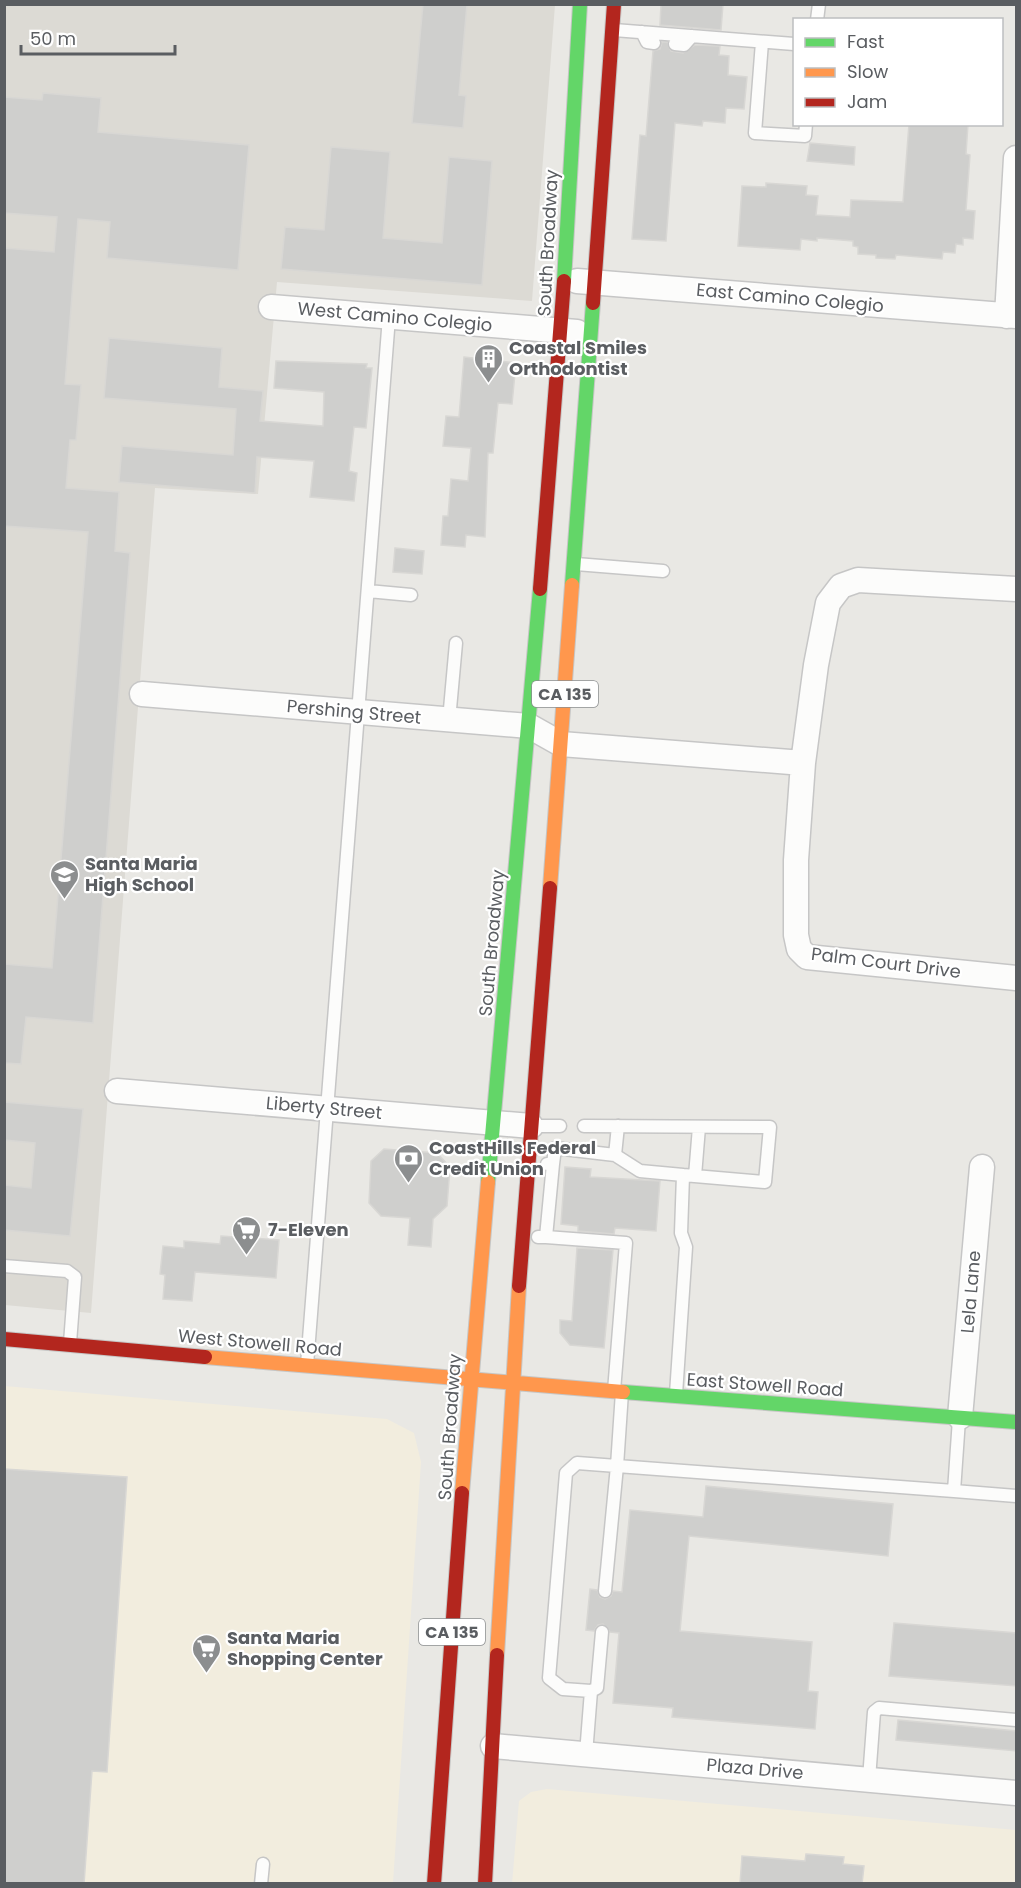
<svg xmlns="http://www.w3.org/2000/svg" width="1021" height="1888" font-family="Poppins,sans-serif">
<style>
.commercial{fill:#f2edde}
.education{fill:#dcdad4}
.building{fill:#cfcfcd;stroke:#d8d7d4;stroke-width:1.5}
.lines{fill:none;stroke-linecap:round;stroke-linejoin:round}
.lane-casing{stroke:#c6c6c6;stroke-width:15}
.street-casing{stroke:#c6c6c6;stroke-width:27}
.fast-casing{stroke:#c6c6c5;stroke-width:16}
.slow-casing{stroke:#c6c6c5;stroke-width:16}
.jam-casing{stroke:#c6c6c5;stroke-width:16}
.lane{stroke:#fcfcfb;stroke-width:12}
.street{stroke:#fcfcfb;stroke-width:24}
.fast{stroke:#63d668;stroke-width:14}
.slow{stroke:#ff974d;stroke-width:14}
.jam{stroke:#b3261e;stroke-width:14}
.labels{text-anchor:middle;stroke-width:4.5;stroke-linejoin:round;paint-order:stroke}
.shield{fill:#fff;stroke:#8c8e90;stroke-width:1.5}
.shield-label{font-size:16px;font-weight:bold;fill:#5a5d61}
.street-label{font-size:18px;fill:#5a5d61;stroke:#fff}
.poi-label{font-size:18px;font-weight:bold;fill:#5a5d61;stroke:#fff;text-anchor:start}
</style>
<rect width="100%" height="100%" fill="#e9e8e4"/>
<path class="commercial" d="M 4,1386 L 387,1419 L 414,1433 L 421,1462 L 393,1883 L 5,1883 Z
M 547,1789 L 1016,1830 L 1016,1883 L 512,1884 L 519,1801 L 531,1792 Z"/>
<path class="education" d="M 4,5 L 555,5 L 532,301 L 277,282 L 258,494 L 155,488 L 91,1313 L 5,1305 Z"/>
<path class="building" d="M 423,4 L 467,4 L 459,95 L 466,96 L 463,128 L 412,123 Z
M 661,4 L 723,4 L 721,30 L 660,25 Z
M 662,42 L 667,42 L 671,51 L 683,53 L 695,45 L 720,46 L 719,55 L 729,56 L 728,75 L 747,77 L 744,109 L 726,108 L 725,123 L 703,121 L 702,126 L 675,123 L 666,241 L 632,239 L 640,135 L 646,136 L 653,51 L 660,49 Z
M 43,93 L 101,98 L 98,132 L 249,145 L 238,270 L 107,258 L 110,222 L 78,219 L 65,384 L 81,385 L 76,440 L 70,440 L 66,488 L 119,492 L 115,551 L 130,553 L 93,1023 L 26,1017 L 21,1064 L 4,1063 L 4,964 L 52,968 L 88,532 L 4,526 L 4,248 L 54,252 L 57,217 L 4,213 L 4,97 L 42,100 Z
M 909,124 L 968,124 L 966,154 L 970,155 L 966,210 L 975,211 L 973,239 L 963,238 L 963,245 L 956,244 L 955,253 L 943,252 L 942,259 L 896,255 L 895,259 L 876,258 L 876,255 L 858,254 L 858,247 L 853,246 L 853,241 L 817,238 L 817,241 L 801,239 L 800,250 L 738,246 L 742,186 L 766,187 L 766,183 L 807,186 L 806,195 L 818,196 L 816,215 L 850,217 L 851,200 L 903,202 Z
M 810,143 L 855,147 L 854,165 L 807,161 Z
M 331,147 L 390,152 L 383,238 L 442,243 L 449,157 L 492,161 L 482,285 L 281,269 L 285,227 L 324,230 Z
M 109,338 L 222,348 L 219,387 L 263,391 L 260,421 L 323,426 L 324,392 L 274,388 L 276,361 L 367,364 L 366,368 L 372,368 L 366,428 L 354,427 L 349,471 L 357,473 L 354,501 L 310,497 L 314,461 L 257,457 L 255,493 L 119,482 L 122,446 L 233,455 L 236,409 L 104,398 Z
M 464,357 L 516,363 L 512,404 L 498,403 L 493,453 L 488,453 L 485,537 L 466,535 L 465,547 L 441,545 L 443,516 L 448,516 L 451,479 L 468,481 L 471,448 L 443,446 L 446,416 L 459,417 Z
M 395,548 L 424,551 L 422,574 L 393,572 Z
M 4,1102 L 83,1109 L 70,1236 L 4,1230 L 4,1185 L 31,1188 L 35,1143 L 4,1140 Z
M 384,1149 L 437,1153 L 450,1167 L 447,1206 L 433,1219 L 431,1247 L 408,1245 L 410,1218 L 381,1216 L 369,1203 L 371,1161 Z
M 565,1167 L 591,1169 L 590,1177 L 660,1181 L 656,1231 L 615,1228 L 614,1234 L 578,1231 L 578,1226 L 561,1224 Z
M 221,1236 L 279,1240 L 276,1278 L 195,1272 L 192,1301 L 163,1299 L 165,1275 L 160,1274 L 163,1246 L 184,1248 L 184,1241 L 220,1244 Z
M 577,1248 L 613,1250 L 604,1348 L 570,1345 L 560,1333 L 560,1320 L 572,1321 Z
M 4,1469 L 127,1477 L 107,1772 L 92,1771 L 84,1884 L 4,1884 Z
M 706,1486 L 893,1504 L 888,1556 L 689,1536 L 680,1631 L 812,1642 L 808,1691 L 818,1692 L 815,1729 L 672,1717 L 673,1708 L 613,1703 L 619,1633 L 610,1632 L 603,1624 L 598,1625 L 594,1631 L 586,1630 L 590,1589 L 597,1590 L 600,1597 L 605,1599 L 611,1596 L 613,1591 L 622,1592 L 630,1510 L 703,1517 Z
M 894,1623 L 1017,1633 L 1017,1686 L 889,1676 Z
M 898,1720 L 1017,1731 L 1017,1751 L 896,1740 Z
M 806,1854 L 844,1857 L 843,1864 L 864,1866 L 862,1884 L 740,1884 L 742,1856 L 805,1861 Z"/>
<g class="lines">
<defs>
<path id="lane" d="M 817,20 L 819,4
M 614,30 L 794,44
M 642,32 L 647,42 L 654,43
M 762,42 L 755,133 L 805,136 L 806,124
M 675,44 L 684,45 L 692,36
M 576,564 L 663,571
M 368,591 L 411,595
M 449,720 L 456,643
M 532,1126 L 560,1126
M 584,1126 L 770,1127 L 765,1182 L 683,1175
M 615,1155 L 618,1126
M 553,1164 L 555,1148 L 615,1155 L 640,1171 L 683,1175 L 681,1233 L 686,1247 L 676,1394
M 695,1176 L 699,1127
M 538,1237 L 546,1237 L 553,1164 L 547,1164
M 546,1237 L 626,1243 L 614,1391
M 4,1266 L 67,1271 L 75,1277 L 70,1343
M 307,1365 L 389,317
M 622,1392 L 617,1466 L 954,1491
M 959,1419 L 954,1491 L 1016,1496
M 591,1691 L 597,1688 L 602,1632
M 586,1754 L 591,1691 L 563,1689 L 549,1678 L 566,1473 L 577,1463 L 617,1466 L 605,1591
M 869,1779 L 874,1712 L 879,1708 L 1016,1720
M 261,1884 L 263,1864"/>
<path id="street" d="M 577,281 L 1016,316
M 271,307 L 577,332
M 1007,316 L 1016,158
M 1016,589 L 858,580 L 841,586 L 828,603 L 816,665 L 803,763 L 796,860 L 796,935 L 799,949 L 807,957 L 1016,978
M 142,694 L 529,726 L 561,744 L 803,763
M 117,1091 L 531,1126
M 960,1417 L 982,1167
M 493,1746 L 1016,1793"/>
<path id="fast" d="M 564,281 L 580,4
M 572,585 L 593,303
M 488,1182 L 540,589
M 623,1392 L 1016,1422"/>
<path id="slow" d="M 550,888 L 572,585
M 205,1357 L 623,1392
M 462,1493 L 488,1182
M 497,1655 L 519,1286"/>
<path id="jam" d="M 593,303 L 614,4
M 540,589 L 564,281
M 519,1286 L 550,888
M 4,1339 L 205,1357
M 434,1884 L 462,1493
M 485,1884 L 497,1655"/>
</defs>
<use href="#lane" class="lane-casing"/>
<use href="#street" class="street-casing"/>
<use href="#fast" class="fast-casing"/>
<use href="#slow" class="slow-casing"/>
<use href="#jam" class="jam-casing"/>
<use href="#lane" class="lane"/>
<use href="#street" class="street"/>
<use href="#fast" class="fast"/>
<use href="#slow" class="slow"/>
<use href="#jam" class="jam"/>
</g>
<defs>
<symbol id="building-pin" viewBox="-11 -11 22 30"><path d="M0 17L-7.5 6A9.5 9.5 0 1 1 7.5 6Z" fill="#8c8e8f" stroke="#fff"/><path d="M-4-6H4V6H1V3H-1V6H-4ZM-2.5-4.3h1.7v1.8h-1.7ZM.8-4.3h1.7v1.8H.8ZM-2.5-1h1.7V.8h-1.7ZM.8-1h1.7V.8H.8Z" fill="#fff"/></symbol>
<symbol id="school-pin" viewBox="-11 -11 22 30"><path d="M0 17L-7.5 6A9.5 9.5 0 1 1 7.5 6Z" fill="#8c8e8f" stroke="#fff"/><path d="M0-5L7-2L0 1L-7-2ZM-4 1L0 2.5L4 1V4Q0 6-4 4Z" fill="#fff"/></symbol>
<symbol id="bank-pin" viewBox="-11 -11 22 30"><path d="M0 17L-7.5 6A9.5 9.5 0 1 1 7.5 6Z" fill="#8c8e8f" stroke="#fff"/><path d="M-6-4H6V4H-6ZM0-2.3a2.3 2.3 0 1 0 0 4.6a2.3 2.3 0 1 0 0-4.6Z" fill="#fff"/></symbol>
<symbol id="supermarket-pin" viewBox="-11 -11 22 30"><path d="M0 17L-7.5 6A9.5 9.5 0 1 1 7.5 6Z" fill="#8c8e8f" stroke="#fff"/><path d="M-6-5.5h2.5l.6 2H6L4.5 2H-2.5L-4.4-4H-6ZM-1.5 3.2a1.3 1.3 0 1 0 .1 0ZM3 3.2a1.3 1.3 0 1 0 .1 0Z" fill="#fff"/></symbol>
</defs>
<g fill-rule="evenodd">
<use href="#building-pin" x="472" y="342" width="33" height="45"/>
<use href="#school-pin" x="48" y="858" width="33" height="45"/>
<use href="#bank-pin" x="392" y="1142" width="33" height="45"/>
<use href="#supermarket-pin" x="230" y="1214" width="33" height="45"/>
<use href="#supermarket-pin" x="190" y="1632" width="33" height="45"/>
</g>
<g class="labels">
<g class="shield">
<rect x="532" y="681" width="66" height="26" rx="4.5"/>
<rect x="419" y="1619" width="66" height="26" rx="4.5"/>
</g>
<g class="shield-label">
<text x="565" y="700">CA 135</text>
<text x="452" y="1638">CA 135</text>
</g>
<g class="street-label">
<text transform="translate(548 243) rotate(-87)" y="6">South Broadway</text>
<text transform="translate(790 298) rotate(5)" y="6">East Camino Colegio</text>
<text transform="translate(395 317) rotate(5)" y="6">West Camino Colegio</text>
<text transform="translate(354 712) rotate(5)" y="6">Pershing Street</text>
<text transform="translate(492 943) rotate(-85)" y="6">South Broadway</text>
<text transform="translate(886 963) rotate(7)" y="6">Palm Court Drive</text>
<text transform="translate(324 1108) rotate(5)" y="6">Liberty Street</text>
<text transform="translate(971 1292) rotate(-85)" y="6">Lela Lane</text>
<text transform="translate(260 1343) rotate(5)" y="6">West Stowell Road</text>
<text transform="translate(765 1385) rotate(4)" y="6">East Stowell Road</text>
<text transform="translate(450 1427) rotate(-86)" y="6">South Broadway</text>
<text transform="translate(755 1769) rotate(5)" y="6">Plaza Drive</text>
</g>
<g class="poi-label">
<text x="509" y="354">Coastal Smiles<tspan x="509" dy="21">Orthodontist</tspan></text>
<text x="85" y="870">Santa Maria<tspan x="85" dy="21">High School</tspan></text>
<text x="429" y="1154">CoastHills Federal<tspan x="429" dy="21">Credit Union</tspan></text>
<text x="268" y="1236">7-Eleven</text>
<text x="227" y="1644">Santa Maria<tspan x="227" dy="21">Shopping Center</tspan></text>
</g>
</g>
<rect width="1021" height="1888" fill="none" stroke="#5a5d61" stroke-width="12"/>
<rect x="793" y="18" width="210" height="108" fill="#ffffff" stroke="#bdbec0" stroke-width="1.5"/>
<rect x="805" y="38" width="30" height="9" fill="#63d668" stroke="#bdbec0" stroke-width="1.5"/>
<text x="847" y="48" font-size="18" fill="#5a5d61">Fast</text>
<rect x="805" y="68" width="30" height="9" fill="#ff974d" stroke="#bdbec0" stroke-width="1.5"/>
<text x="847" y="78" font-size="18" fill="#5a5d61">Slow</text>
<rect x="805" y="98" width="30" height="9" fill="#b3261e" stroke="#bdbec0" stroke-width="1.5"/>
<text x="847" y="108" font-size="18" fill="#5a5d61">Jam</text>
<path d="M21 45v9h154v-9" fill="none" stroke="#5a5d61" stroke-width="3"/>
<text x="30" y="45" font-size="18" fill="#5a5d61" stroke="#ffffff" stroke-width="4.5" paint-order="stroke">50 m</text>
</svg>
